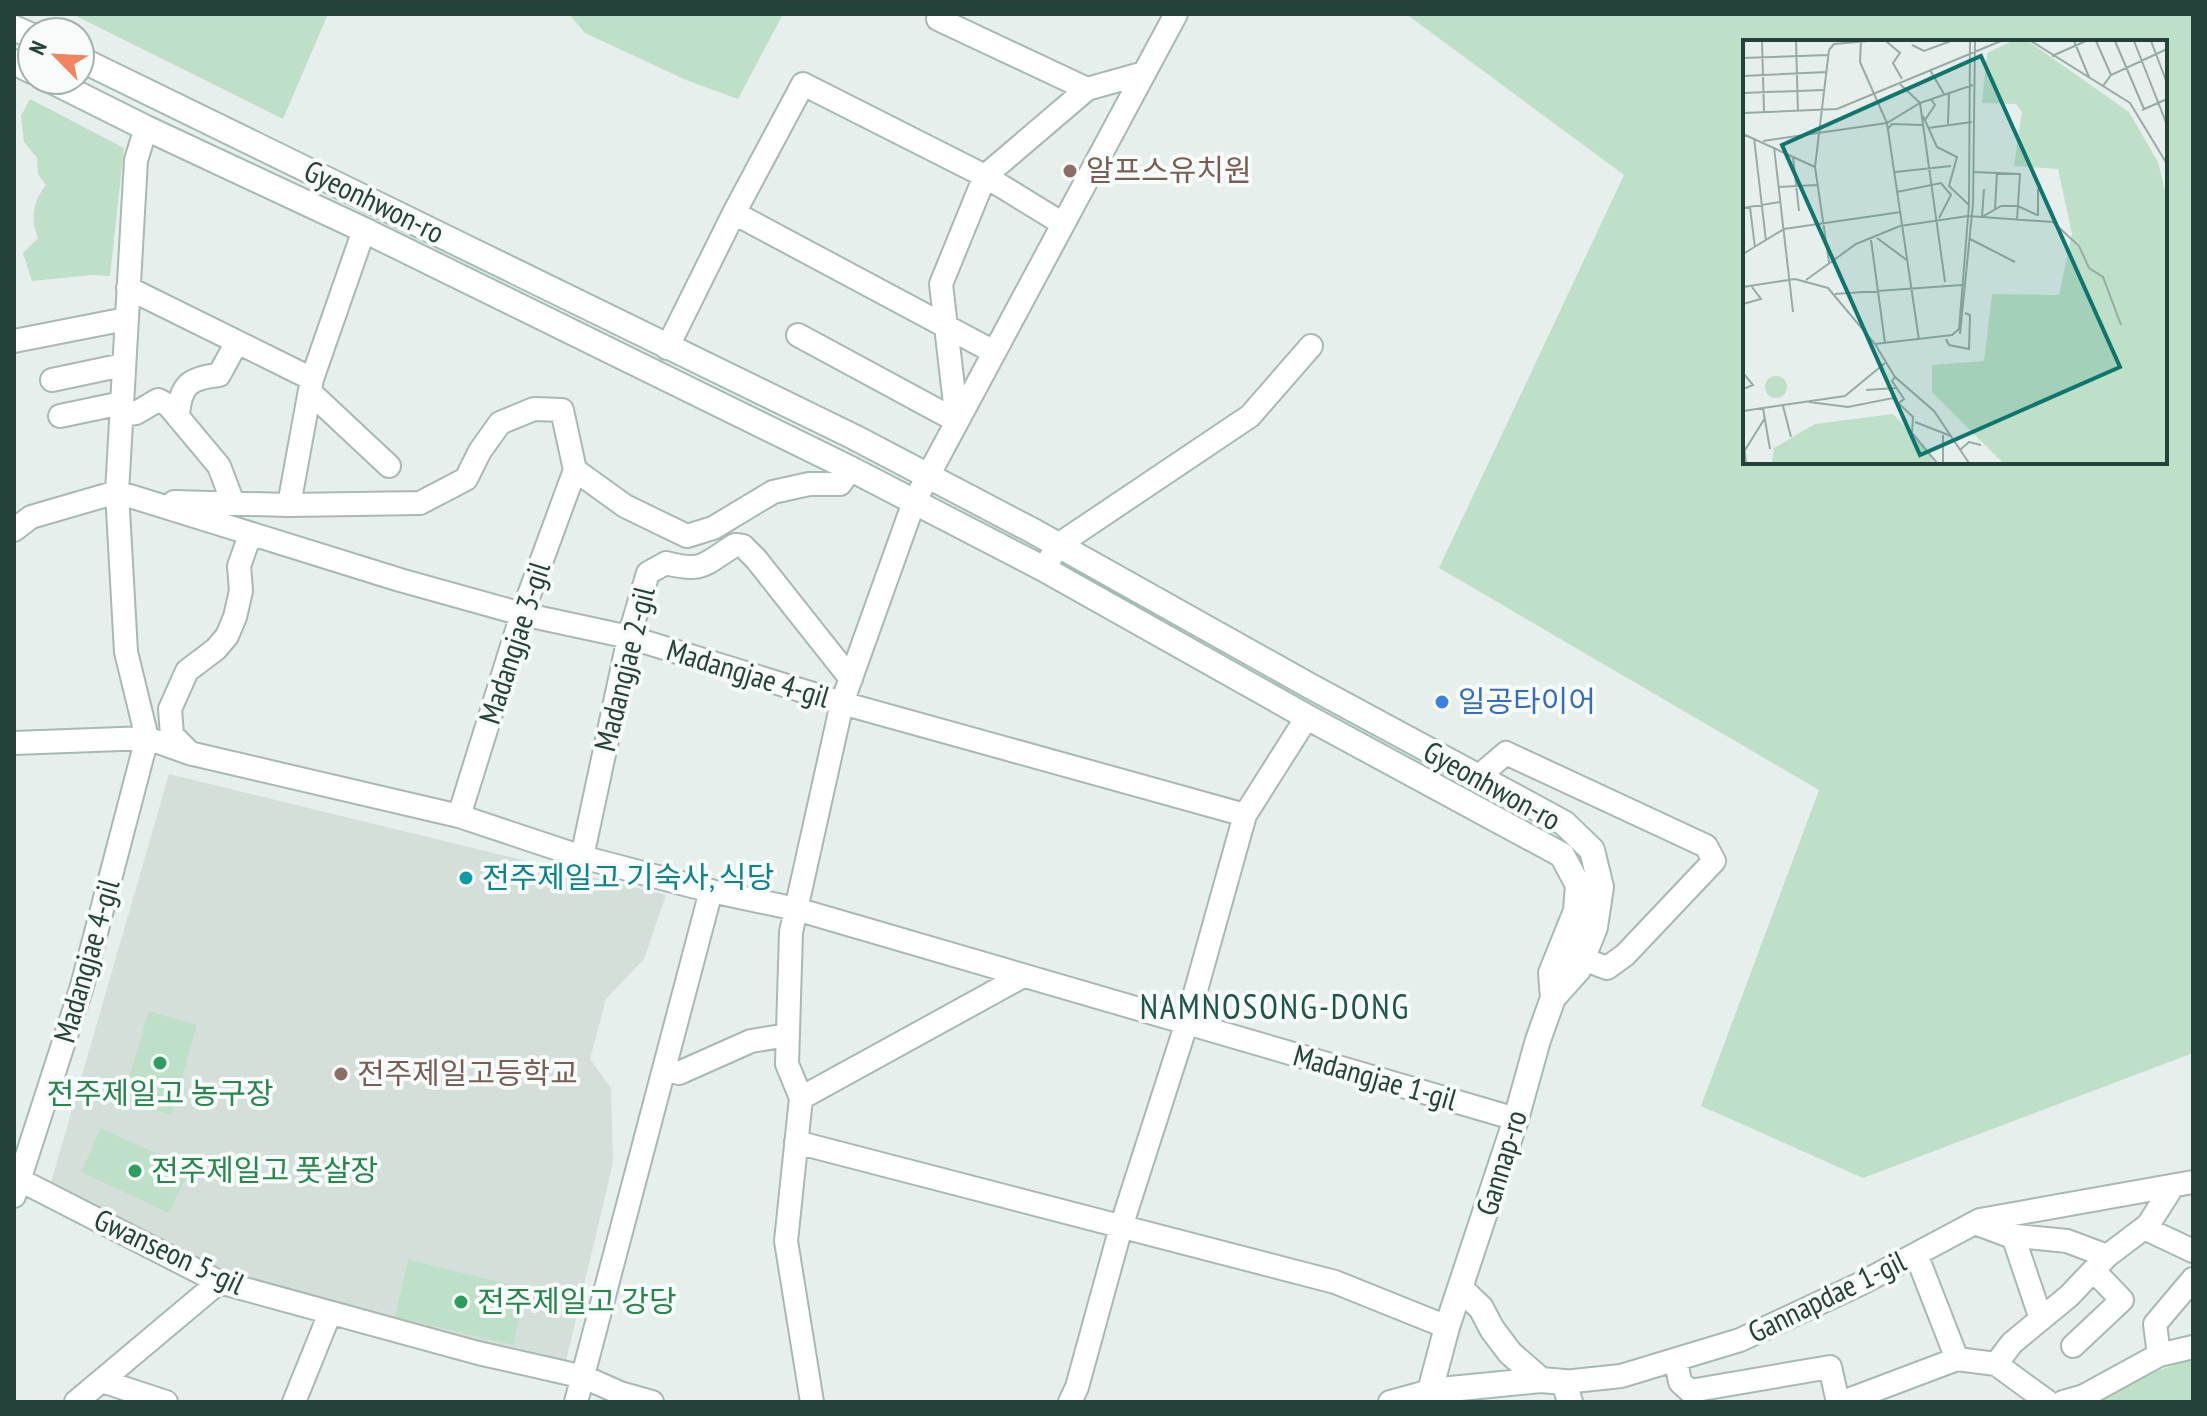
<svg xmlns="http://www.w3.org/2000/svg" width="2207" height="1416" font-family="'PT Sans Narrow','Noto Sans KR',sans-serif">
<style>
.built{fill:#d4dfda}
.green{fill:#bfe0c8;fill-rule:evenodd}
.lines{fill:none;stroke-linecap:round;stroke-linejoin:round}
.street-casing{stroke:#a8b8b2;stroke-width:26}
.secondary-casing{stroke:#a4bbb3;stroke-width:28}
.street{stroke:#fff;stroke-width:22}
.secondary{stroke:#fff;stroke-width:24}
.education-dot{fill:#8d6e63;stroke:#f7fbf9;stroke-width:3}
.shop-dot{fill:#3f7fe0;stroke:#f7fbf9;stroke-width:3}
.culture-dot{fill:#0f9aa8;stroke:#f7fbf9;stroke-width:3}
.leisure-dot{fill:#2e9e5b;stroke:#f7fbf9;stroke-width:3}
.labels{text-anchor:middle;stroke-width:8;stroke-linejoin:round;paint-order:stroke}
.education-label{font-size:30px;fill:#785e54;stroke:#f7fbf9;text-anchor:start}
.street-label{font-size:30px;fill:#24423a;stroke:#f7fbf9}
.shop-label{font-size:30px;fill:#366cbe;stroke:#f7fbf9;text-anchor:start}
.culture-label{font-size:30px;fill:#0d838f;stroke:#f7fbf9;text-anchor:start}
.leisure-label{font-size:30px;fill:#27864d;stroke:#f7fbf9;text-anchor:start}
.quarter-label{font-size:34px;letter-spacing:2px;fill:#1f5548;stroke:#f7fbf9}
.inset-road{fill:none;stroke:#98aaa4;stroke-width:2}
.view{fill:#0f766e;fill-opacity:0.15;stroke:#0f766e;stroke-width:4}
.inset-edge{fill:none;stroke:#24423a;stroke-width:4}
</style>
<rect width="100%" height="100%" fill="#e6efeb"/>
<path class="built" d="M 169,774 L 666,895 L 644,959 L 606,999 L 590,1059 L 611,1088 L 613,1163 L 566,1361 L 376,1317 L 226,1271 L 50,1186 Z"/>
<path class="green" d="M 72,14 L 328,14 L 283,119 Z
M 569,14 L 783,14 L 738,99 L 686,80 L 585,33 Z
M 1406,14 L 2193,14 L 2193,1053 L 1863,1178 L 1701,1106 L 1819,790 L 1439,568 L 1624,175 ZM 2165,42 L 2165,462 L 1745,462 L 1745,42 Z
M 30,99 L 124,148 L 110,276 L 92,275 L 32,281 L 23,253 L 38,238 C 30,219 33,201 46,185 L 38,174 L 37,158 L 24,142 L 21,116 Z
M 149,1011 L 197,1025 L 171,1115 L 122,1100 Z
M 101,1128 L 190,1169 L 169,1213 L 81,1172 Z
M 408,1260 L 526,1288 L 513,1345 L 395,1317 Z
M 2193,1358 L 2193,1402 L 2073,1402 Z"/>
<g class="lines">
<defs>
<path id="street" d="M 938,19 L 1087,89 L 1144,73
M 734,213 L 994,352
M 128,288 L 312,379
M 798,335 L 957,421
M 14,341 L 126,319
M 667,348 L 734,213 L 803,84 L 985,176 L 1063,224
M 52,380 L 123,365
M 310,392 L 389,466
M 178,414 C 181,385 189,378 219,375 L 237,342
M 121,415 L 136,413 L 158,400 L 168,405 L 219,466 L 233,503
M 60,416 L 122,403
M 957,421 L 941,284 L 985,176 L 1087,89
M 575,470 L 625,506 L 687,536 L 713,528 L 773,492 L 809,484 L 840,484 L 851,469
M 174,502 L 289,505 L 420,503 L 466,479 L 480,451 L 500,423 L 534,409 L 562,410 L 575,470 L 522,614 L 459,816
M 289,505 L 312,379 L 364,230
M 14,530 L 31,517 L 117,492 L 400,580 L 522,614 L 629,637 L 842,703 L 1245,815
M 1044,569 L 1058,545 L 1250,416 L 1311,346
M 14,743 L 147,738 L 189,753 L 459,816 L 582,857 L 711,891 L 796,909 L 1516,1119
M 189,752 L 172,735 L 170,709 L 187,671 L 216,649 L 227,636 L 235,617 L 241,591 L 239,566 L 250,535
M 1478,777 L 1506,753 L 1706,846 L 1714,861 L 1625,955 L 1607,968 L 1583,959
M 582,857 L 629,637 L 648,573 L 666,563 C 704,573 704,564 735,545 L 743,546 L 756,559 L 851,679
M 664,1069 L 679,1073 L 751,1041 L 788,1035
M 801,1098 L 1023,976
M 796,1142 L 1335,1282 L 1447,1327
M 14,1177 L 219,1282 L 478,1353 L 584,1377 L 620,1393 L 652,1402
M 14,1196 L 82,986 L 147,738 L 126,652 L 117,492 L 136,160 L 146,128
M 1975,1223 L 2007,1235 L 2067,1241 L 2107,1256
M 2144,1228 L 2193,1251
M 2013,1236 L 2041,1319
M 1916,1254 L 1957,1359
M 2073,1346 L 2122,1300 L 2095,1272
M 2159,1355 L 2155,1324 L 2193,1279
M 1676,1361 L 1680,1382 L 1690,1391 L 1830,1367 L 1838,1402
M 1996,1364 L 2012,1343 L 2069,1296 L 2107,1256 L 2148,1225 L 2173,1186
M 102,1381 L 166,1402
M 1564,1382 L 1621,1376 L 1740,1340 L 1860,1284 L 1980,1220 L 2193,1182
M 76,1402 L 219,1282
M 294,1402 L 330,1313
M 576,1402 L 711,891
M 812,1402 L 786,1241 L 801,1098 L 787,1064 L 791,932 L 842,703 L 914,502 L 1176,14
M 1070,1402 L 1077,1387 L 1121,1227 L 1187,1022 L 1245,815 L 1307,717
M 1390,1402 L 1430,1391
M 1843,1402 L 1957,1359 L 1996,1364 L 2048,1402
M 2063,1402 L 2084,1396 L 2159,1355 L 2193,1347"/>
<path id="secondary" d="M 14,28 L 32,36
M 80,59 L 854,437 L 1035,532 L 1310,686 L 1564,823 L 1592,850 L 1601,887 L 1595,927 L 1578,970 L 1553,998 L 1538,1040 L 1516,1119 L 1447,1327 L 1430,1391 L 1541,1380 L 1564,1382 L 1570,1402
M 14,62 L 32,71
M 50,80 L 146,128 L 364,230 L 851,469 L 1044,569 L 1307,717 L 1562,855 L 1578,885 L 1576,911 L 1551,973 L 1553,998
M 1461,1289 L 1481,1308 L 1492,1329 L 1510,1353 L 1541,1380"/>
</defs>
<use href="#street" class="street-casing"/>
<use href="#secondary" class="secondary-casing"/>
<use href="#street" class="street"/>
<use href="#secondary" class="secondary"/>
</g>
<g class="education-dot">
<circle cx="1070" cy="171" r="8"/>
<circle cx="341" cy="1074" r="8"/>
</g>
<circle class="shop-dot" cx="1442" cy="702" r="8"/>
<circle class="culture-dot" cx="466" cy="878" r="8"/>
<g class="leisure-dot">
<circle cx="160" cy="1063" r="8"/>
<circle cx="135" cy="1171" r="8"/>
<circle cx="461" cy="1302" r="8"/>
</g>
<g class="labels">
<g class="education-label">
<text x="1086" y="181">알프스유치원</text>
<text x="357" y="1084">전주제일고등학교</text>
</g>
<g class="street-label">
<text transform="translate(374 202) rotate(26)" y="10">Gyeonhwon-ro</text>
<text transform="translate(515 643) rotate(-72)" y="10">Madangjae 3-gil</text>
<text transform="translate(625 669) rotate(-76)" y="10">Madangjae 2-gil</text>
<text transform="translate(748 674) rotate(17)" y="10">Madangjae 4-gil</text>
<text transform="translate(1492 786) rotate(29)" y="10">Gyeonhwon-ro</text>
<text transform="translate(87 961) rotate(-74)" y="10">Madangjae 4-gil</text>
<text transform="translate(1375 1078) rotate(16)" y="10">Madangjae 1-gil</text>
<text transform="translate(1502 1163) rotate(-73)" y="10">Gannap-ro</text>
<text transform="translate(169 1252) rotate(25)" y="10">Gwanseon 5-gil</text>
<text transform="translate(1827 1297) rotate(-26)" y="10">Gannapdae 1-gil</text>
</g>
<g class="shop-label">
<text x="1458" y="712">일공타이어</text>
</g>
<g class="culture-label">
<text x="482" y="888">전주제일고 기숙사, 식당</text>
</g>
<g class="leisure-label">
<text x="160" y="1104" text-anchor="middle">전주제일고 농구장</text>
<text x="151" y="1181">전주제일고 풋살장</text>
<text x="477" y="1312">전주제일고 강당</text>
</g>
<g class="quarter-label">
<text x="1275" y="1019">NAMNOSONG-DONG</text>
</g>
</g>
<g transform="translate(1743 40)">
<rect width="424" height="424" fill="#e6efeb"/>
<path d="M 269,1 L 285,1 L 386,72 L 415,122 L 424,159 L 424,423 L 260,423 L 189,352 L 189,325 L 241,321 L 249,254 L 316,255 L 329,194 L 315,129 L 271,126 L 279,72 L 273,64 L 239,63 L 244,13 ZM22 347a11 11 0 1 1 22 0a11 11 0 1 1-22 0ZM 150,374 L 186,411 L 190,423 L 29,423 L 31,408 L 72,384 Z" fill="#bfe0c8"/>
<path class="inset-road" d="M 19,1 L 21,72M 53,1 L 55,72M 118,1 L 117,22 L 144,83 L 176,300M 143,1 L 157,13 L 150,23 L 159,39M 288,1 L 387,63 L 424,124M 331,1 L 346,37M 353,1 L 368,35M 372,1 L 401,69M 391,1 L 424,85M 408,1 L 424,43M 169,5 L 181,11 L 208,1M 86,10 L 91,4 L 125,1M 309,16 L 343,1M 0,18 L 86,15M 187,30 L 201,54M 0,36 L 83,32M 157,44 L 177,63 L 202,242M 360,46 L 368,35 L 424,9M 0,53 L 80,50M 399,70 L 424,59M 0,73 L 94,69 L 258,1M 180,76 L 194,107 L 214,117 L 206,146 L 226,165M 182,80 L 192,65 L 188,59M 205,84 L 206,52M 185,88 L 229,82M 144,90 L 149,84 L 179,85M 0,94 L 72,127M 11,98 L 23,201M 20,101 L 144,83 L 177,63 L 230,45M 31,107 L 50,272M 50,117 L 56,171M 0,130 L 1,95M 152,132 L 208,126M 231,132 L 277,134 L 274,180M 35,147 L 74,145M 295,149 L 295,176M 154,152 L 198,143 L 208,155 L 196,178M 7,167 L 12,208M 0,168 L 37,162M 252,169 L 254,133M 239,177 L 258,166 L 275,166 L 294,175M 239,177 L 241,149M 134,198 L 165,221M 227,199 L 272,222M 128,200 L 142,303M 0,214 L 41,189 L 158,172M 86,222 L 72,127 L 86,10M 63,240 L 113,204 L 157,186 L 225,176 L 310,182 L 336,206 L 346,228 L 360,237 L 378,285M 0,247 L 52,239 L 85,248 L 132,304 L 152,337 L 191,371 L 226,423M 92,254 L 219,245M 0,264 L 18,259 L 9,247M 217,294 L 230,164 L 232,1M 203,299 L 206,305 L 226,309 L 227,275 L 222,273M 132,304 L 209,295 L 216,289 L 226,165 L 227,1M 0,333 L 10,345 L 0,349M 152,337 L 149,341 L 161,359 L 156,363M 123,350 L 153,348M 66,362 L 105,367 L 150,358 L 170,377 L 169,393 L 194,423M 40,366 L 48,397M 20,368 L 27,409M 0,371 L 102,356 L 142,323M 172,382 L 208,396M 0,395 L 3,423M 2,410 L 22,378M 217,410 L 226,402 L 238,405M 200,423 L 200,395"/>
<path class="view" d="M 238,16 L 377,327 L 177,415 L 39,105 Z"/>
<rect width="424" height="424" class="inset-edge"/>
</g>
<rect width="2207" height="1416" fill="none" stroke="#24423a" stroke-width="32"/>
<g transform="translate(56 56) rotate(294)"><circle r="38" fill="#f7fbf9" stroke="#a3b1ad" stroke-width="2"/>
<path d="M0-6L14 30L0 20L-14 30Z" fill="#f4845f"/>
<text y="-12" font-size="22" font-weight="bold" text-anchor="middle" fill="#24423a">N</text>
</g>
</svg>
